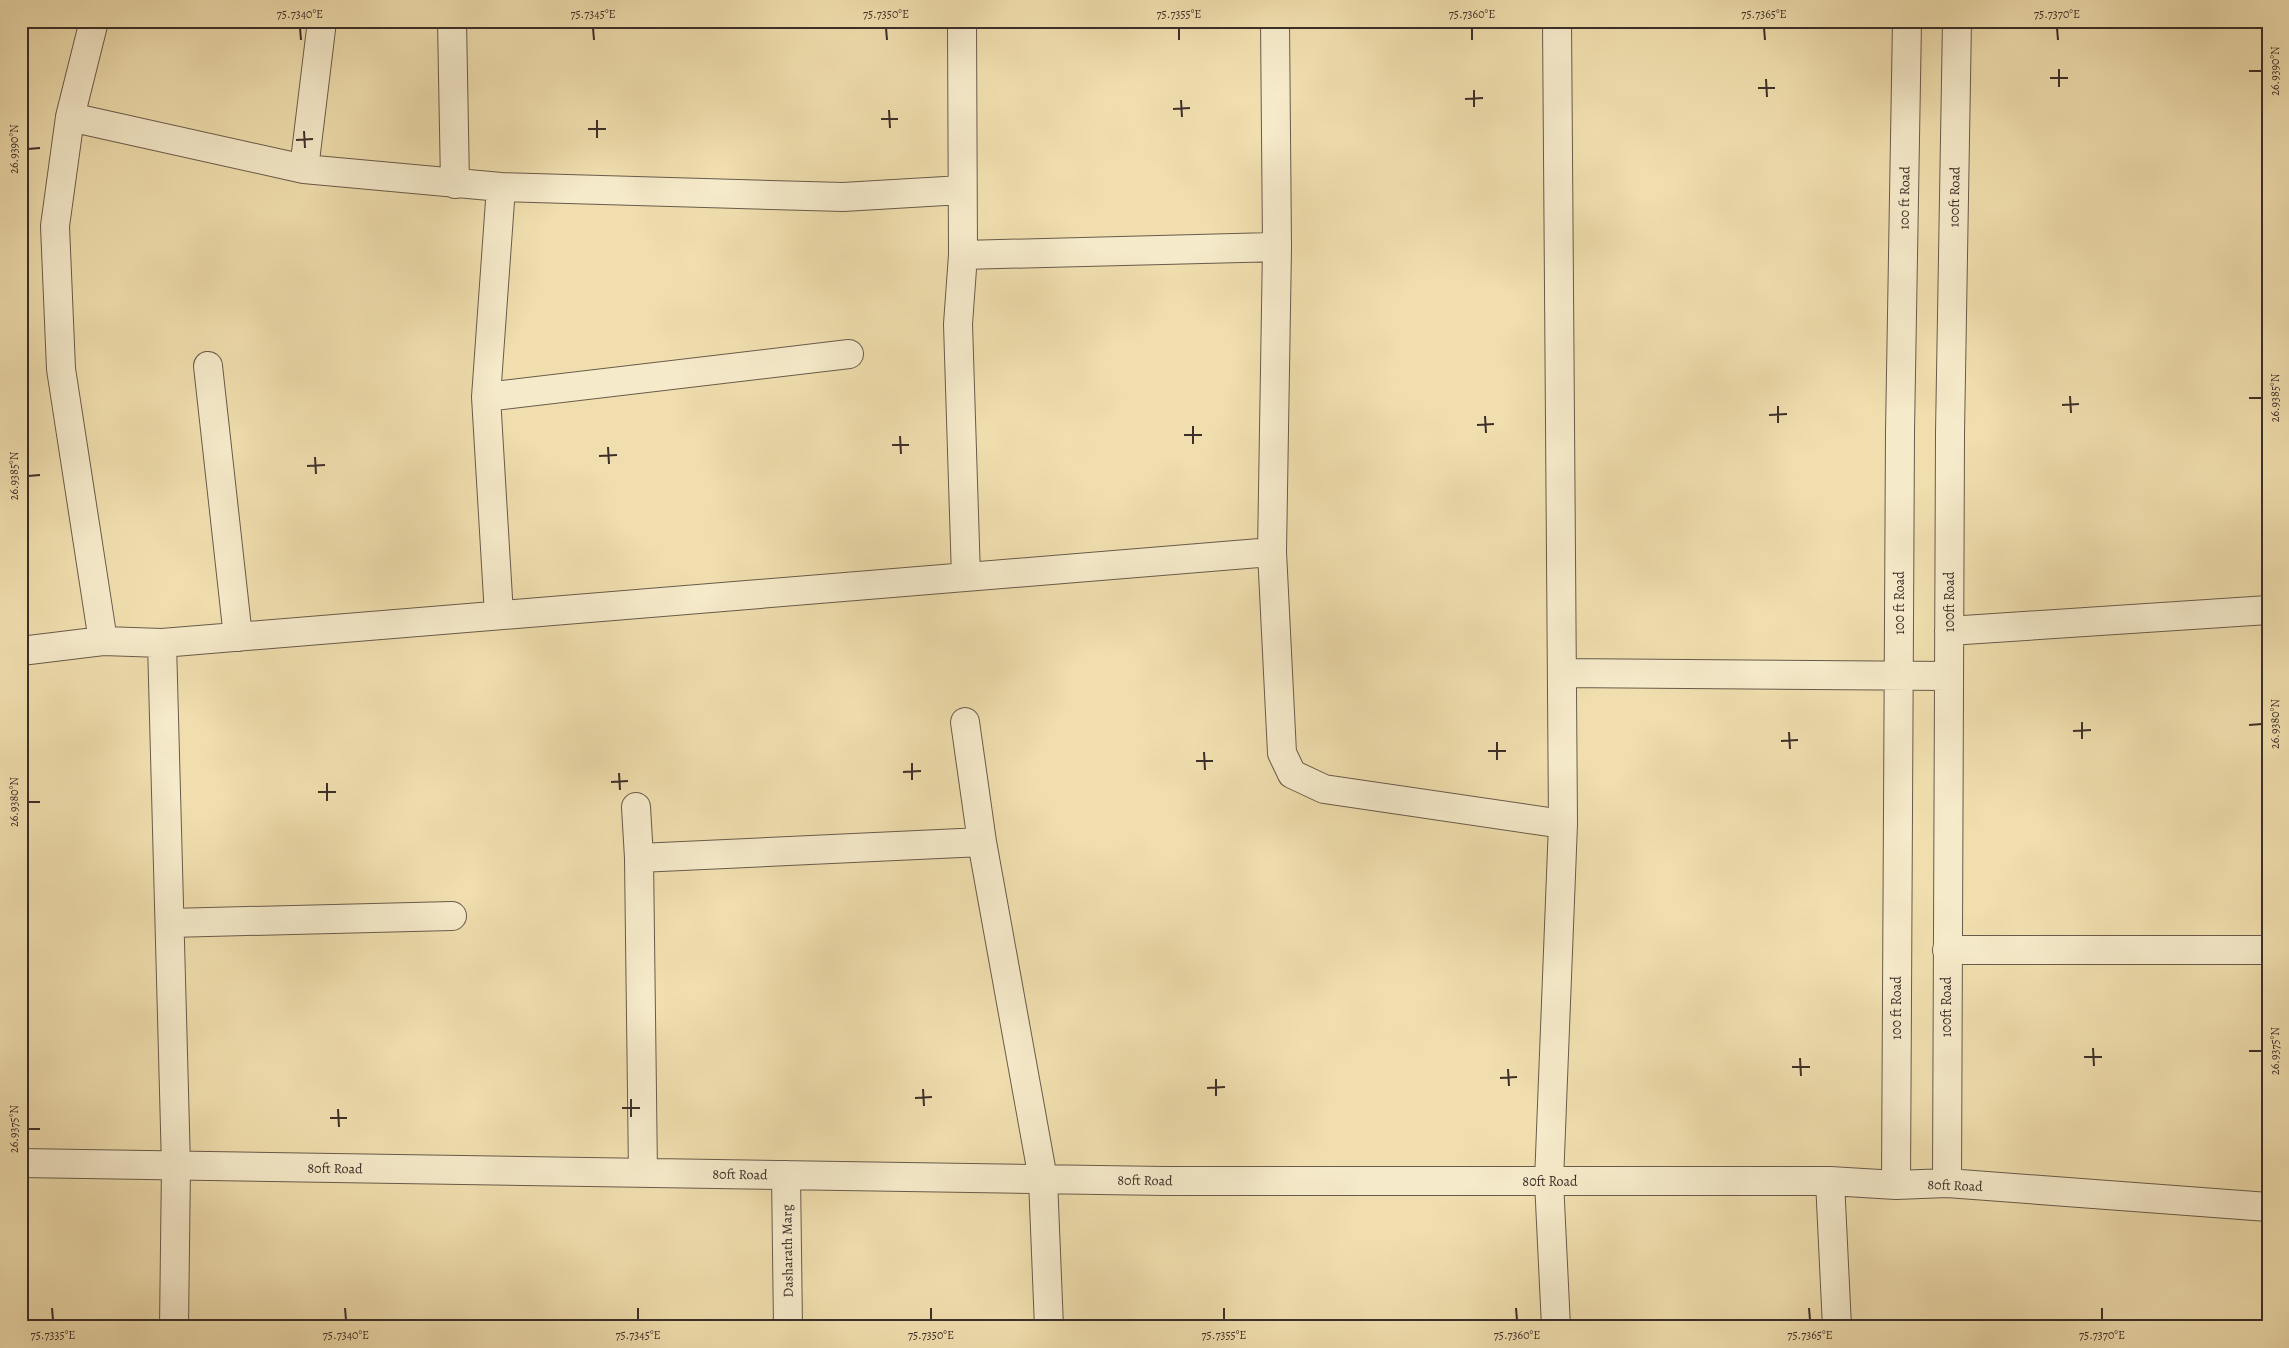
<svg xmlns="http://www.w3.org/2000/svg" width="2289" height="1348" font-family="Alegreya,serif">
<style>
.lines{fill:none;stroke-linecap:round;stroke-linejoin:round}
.street-casing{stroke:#695b4a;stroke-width:30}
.street{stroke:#f5eaca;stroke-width:28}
.ticks{fill:none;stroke:#3c2f29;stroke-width:2}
.labels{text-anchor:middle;stroke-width:4.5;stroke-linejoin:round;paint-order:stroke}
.street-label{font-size:14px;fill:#3c2f29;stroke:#f5eaca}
.neatline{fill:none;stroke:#3c2f29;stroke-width:2}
.ticks-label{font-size:12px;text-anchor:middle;fill:#3c2f29}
</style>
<rect width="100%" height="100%" fill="#f0deae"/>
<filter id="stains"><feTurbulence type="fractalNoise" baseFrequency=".004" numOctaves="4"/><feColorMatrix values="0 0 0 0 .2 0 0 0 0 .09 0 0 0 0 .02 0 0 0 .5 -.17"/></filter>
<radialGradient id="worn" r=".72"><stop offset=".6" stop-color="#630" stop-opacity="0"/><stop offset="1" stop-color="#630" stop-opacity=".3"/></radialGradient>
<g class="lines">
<defs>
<path id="street" d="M 94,21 L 70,117 L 55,226 L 61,369 L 103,641
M 452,21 L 455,184
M 962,21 L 963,255 L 958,324 L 966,577
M 1275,21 L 1277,247 L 1272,552 L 1282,753 L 1292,774 L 1324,789 L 1563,824
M 70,117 L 304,169 L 501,187 L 843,197 L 962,190
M 304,169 L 322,21
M 963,255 L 1277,247
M 208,366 L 238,637
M 486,397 L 849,354
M 499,615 L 486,397 L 501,187
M 1949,631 L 2268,610
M 162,643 L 176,1166 L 174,1327
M 21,651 L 103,641 L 162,643 L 1272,552
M 1562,673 L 1948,676
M 965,722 L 982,842
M 636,807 L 639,858
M 170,923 L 452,916
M 1947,950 L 2268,950
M 21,1163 L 1165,1181 L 1830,1181 L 1896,1185 L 1947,1183 L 2268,1207
M 643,1173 L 639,858 L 982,842 L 1043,1179 L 1049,1327
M 786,1175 L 788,1327
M 1830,1181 L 1837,1327
M 1947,1183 L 1950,433 L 1957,21
M 1896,1185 L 1900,432 L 1907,21
M 1556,1327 L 1549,1181 L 1563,824 L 1557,21"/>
</defs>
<use href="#street" class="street-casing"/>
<use href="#street" class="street"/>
</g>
<path class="ticks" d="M 300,28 L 301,40M 593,28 L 594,40M 886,28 L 887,40M 1179,28 L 1179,40M 1472,28 L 1472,40M 1764,28 L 1765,40M 2057,28 L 2058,40M 2059,69 L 2059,87M 2249,71 L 2262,71M 2050,78 L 2068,78M 1766,79 L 1767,97M 1758,88 L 1775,88M 1474,90 L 1474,107M 1465,99 L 1483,98M 1181,100 L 1182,117M 1173,109 L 1190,108M 889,110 L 890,128M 881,119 L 898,119M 597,120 L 597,138M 588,129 L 606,129M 304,131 L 305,148M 296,140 L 313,139M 28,149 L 40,148M 2070,396 L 2071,413M 2249,398 L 2262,398M 2062,405 L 2079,404M 1778,406 L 1778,423M 1769,415 L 1787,414M 1485,416 L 1486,433M 1477,425 L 1494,424M 1193,426 L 1193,444M 1184,435 L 1202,435M 900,436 L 901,454M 892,445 L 909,445M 608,447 L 609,464M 599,456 L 617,455M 315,457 L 316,474M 307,466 L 325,465M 28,476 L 40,475M 2082,722 L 2082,739M 2249,725 L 2262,724M 2073,731 L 2091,730M 1789,732 L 1790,749M 1781,741 L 1798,740M 1497,742 L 1497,760M 1488,751 L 1506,751M 1204,752 L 1205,770M 1196,761 L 1213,761M 912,763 L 912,780M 903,772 L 921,771M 619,773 L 620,790M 611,782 L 628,781M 327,783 L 327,801M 318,792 L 336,792M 28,802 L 40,802M 2093,1048 L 2094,1066M 2249,1051 L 2262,1051M 2084,1057 L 2102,1057M 1800,1058 L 1801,1076M 1792,1067 L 1810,1067M 1508,1069 L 1509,1086M 1500,1078 L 1517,1077M 1216,1079 L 1216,1096M 1207,1088 L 1225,1087M 923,1089 L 924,1106M 915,1098 L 932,1097M 631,1099 L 631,1117M 622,1108 L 640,1108M 338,1109 L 339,1127M 330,1118 L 347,1118M 28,1129 L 40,1129M 52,1308 L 53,1320M 345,1308 L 346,1320M 638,1308 L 638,1320M 931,1308 L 931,1320M 1224,1308 L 1224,1320M 1516,1308 L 1517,1320M 1809,1308 L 1810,1320M 2102,1308 L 2102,1320"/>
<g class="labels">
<g class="street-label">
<text transform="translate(1954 197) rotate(-89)" y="5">100ft Road</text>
<text transform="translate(1904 198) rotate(-89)" y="5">100 ft Road</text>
<text transform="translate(1949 602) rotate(-90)" y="5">100ft Road</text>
<text transform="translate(1899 603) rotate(-90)" y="5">100 ft Road</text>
<text transform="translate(1946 1007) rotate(-90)" y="5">100ft Road</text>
<text transform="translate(1896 1008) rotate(-90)" y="5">100 ft Road</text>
<text transform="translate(335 1168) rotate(1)" y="5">80ft Road</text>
<text transform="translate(740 1174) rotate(1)" y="5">80ft Road</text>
<text transform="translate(1145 1180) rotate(1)" y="5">80ft Road</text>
<text x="1550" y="1186">80ft Road</text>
<text transform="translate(1955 1185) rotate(2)" y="5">80ft Road</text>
<text transform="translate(787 1251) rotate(-91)" y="5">Dasharath Marg</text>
</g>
</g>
<rect width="2289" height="1348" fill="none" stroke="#f0deae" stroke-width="55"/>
<rect x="28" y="28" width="2234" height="1292" class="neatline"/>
<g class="ticks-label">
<text x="300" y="18">75.7340°E</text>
<text x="593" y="18">75.7345°E</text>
<text x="886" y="18">75.7350°E</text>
<text x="1179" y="18">75.7355°E</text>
<text x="1472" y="18">75.7360°E</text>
<text x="1764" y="18">75.7365°E</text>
<text x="2057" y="18">75.7370°E</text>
<text transform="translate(2275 71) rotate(-90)" y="4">26.9390°N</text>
<text transform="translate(14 149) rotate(-90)" y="4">26.9390°N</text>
<text transform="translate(2275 398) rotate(-90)" y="4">26.9385°N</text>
<text transform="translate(14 476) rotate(-90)" y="4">26.9385°N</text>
<text transform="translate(2275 724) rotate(-90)" y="4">26.9380°N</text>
<text transform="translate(14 802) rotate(-90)" y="4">26.9380°N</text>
<text transform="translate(2275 1051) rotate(-90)" y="4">26.9375°N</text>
<text transform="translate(14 1129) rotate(-90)" y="4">26.9375°N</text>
<text x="53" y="1339">75.7335°E</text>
<text x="346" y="1339">75.7340°E</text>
<text x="638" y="1339">75.7345°E</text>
<text x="931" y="1339">75.7350°E</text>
<text x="1224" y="1339">75.7355°E</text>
<text x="1517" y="1339">75.7360°E</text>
<text x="1810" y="1339">75.7365°E</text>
<text x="2102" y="1339">75.7370°E</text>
</g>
<rect width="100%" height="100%" filter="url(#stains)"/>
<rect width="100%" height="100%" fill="url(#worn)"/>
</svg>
